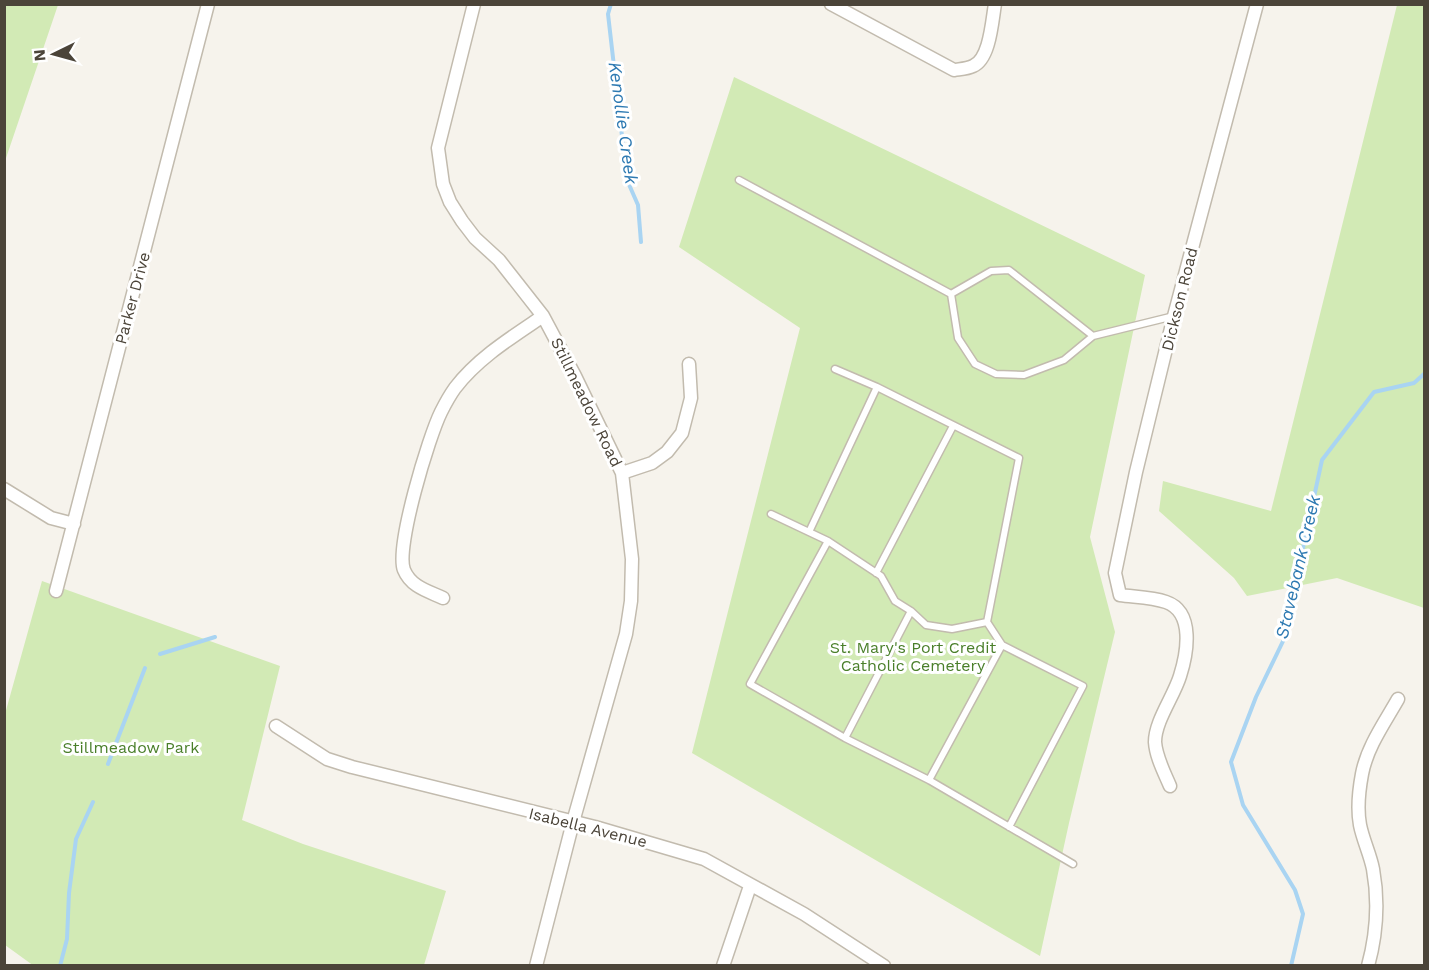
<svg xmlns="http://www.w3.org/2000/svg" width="1429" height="970" font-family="'Work Sans',sans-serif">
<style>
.green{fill:#d2eab5}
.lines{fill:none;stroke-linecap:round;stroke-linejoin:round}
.stream{stroke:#a9d4f2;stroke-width:4}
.service-casing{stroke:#c2bbae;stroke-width:9}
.minor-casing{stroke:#c2bbae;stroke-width:15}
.service{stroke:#fff;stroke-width:6}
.minor{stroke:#fff;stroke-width:12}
.labels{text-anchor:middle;stroke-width:6;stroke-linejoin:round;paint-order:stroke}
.street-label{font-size:16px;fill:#4b4439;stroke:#fff}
.park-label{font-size:16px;fill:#4a7f2a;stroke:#fff}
.water-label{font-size:18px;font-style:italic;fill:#2e7ab2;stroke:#fff}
</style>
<rect width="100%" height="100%" fill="#f6f3ec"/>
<path class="green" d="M 5,4 L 58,5 L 5,161 L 4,5 Z
M 1397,5 L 1424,5 L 1424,608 L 1337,578 L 1247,596 L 1234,578 L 1159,511 L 1163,481 L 1271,511 Z
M 734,77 L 1145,275 L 1090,537 L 1115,632 L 1069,823 L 1040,956 L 692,753 L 800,328 L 679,247 Z
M 42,581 L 280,666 L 242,820 L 303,844 L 446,891 L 424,965 L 34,966 L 5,945 L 5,714 Z"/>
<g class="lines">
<path class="stream" d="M 611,4 L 608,14 L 627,180 L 638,205 L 641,242
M 160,654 L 215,637
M 108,764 L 145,668
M 60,966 L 67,939 L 69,893 L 76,839 L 93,802
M 1291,966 L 1303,914 L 1295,890 L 1243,805 L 1231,762 L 1256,697 L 1286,635 L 1292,599 L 1322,460 L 1374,392 L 1414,383 L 1424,374"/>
<defs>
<path id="service" d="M 739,180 L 951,294 L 958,338 L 975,364 L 996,374 L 1024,375 L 1064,360 L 1093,336 L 1174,316
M 951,294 L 991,271 L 1009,270 L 1093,336
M 771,514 L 828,541 L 881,576 L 895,601 L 911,611 L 926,625 L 952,629 L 987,622 L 1019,458 L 877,387 L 835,369
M 809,532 L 877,387
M 828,541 L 750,684 L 845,738 L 929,780 L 1073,864
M 876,573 L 953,426
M 987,622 L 1002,645 L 1083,686 L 1009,827
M 845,738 L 911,611
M 929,780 L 1002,645"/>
<path id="minor" d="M 474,4 L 438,148 L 443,184 L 450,202 L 462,221 L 475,238 L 499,260 L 543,316 L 575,376 L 622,473 L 632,559 L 631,601 L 626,634 L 573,822 L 536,966
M 831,4 L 954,70 C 960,69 967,69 973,66 C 990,59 992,21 995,4
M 622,473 L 652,463 L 667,452 L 682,433 L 691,398 L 689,364
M 4,489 L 51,518 L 74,524
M 56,591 L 208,4
M 443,598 C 428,591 411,587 404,570 C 395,548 429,436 441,412 C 445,404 450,395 455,388 C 478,358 512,337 543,316
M 276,726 L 327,759 L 352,767 L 595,827 L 704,859 L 804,914 L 884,966
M 1170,786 C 1164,772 1156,757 1155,742 C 1155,721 1174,696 1180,676 C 1187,654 1195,612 1166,602 C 1152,597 1134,597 1120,595 L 1115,573 L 1136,472 L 1174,316 L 1257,4
M 723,966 L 750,886
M 1368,966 C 1377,933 1379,902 1373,869 C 1370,854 1363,840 1360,825 C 1357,809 1359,790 1362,774 C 1367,747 1385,722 1398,699"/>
</defs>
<use href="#service" class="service-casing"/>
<use href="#minor" class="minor-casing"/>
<use href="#service" class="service"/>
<use href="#minor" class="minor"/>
</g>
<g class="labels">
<g class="street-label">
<text transform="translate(132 298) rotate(-75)" y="6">Parker Drive</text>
<text transform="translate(1179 299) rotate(-76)" y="6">Dickson Road</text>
<text transform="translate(587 402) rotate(64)" y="6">Stillmeadow Road</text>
<text transform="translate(588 827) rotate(14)" y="6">Isabella Avenue</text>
</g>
<g class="park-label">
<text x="913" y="653">St. Mary's Port Credit<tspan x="913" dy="18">Catholic Cemetery</tspan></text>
<text x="131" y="753">Stillmeadow Park</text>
</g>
<g class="water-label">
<text transform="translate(623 123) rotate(82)" y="6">Kenollie Creek</text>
<text transform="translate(1298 567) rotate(-77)" y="6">Stavebank Creek</text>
</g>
</g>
<rect width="1429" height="970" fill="none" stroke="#4b4439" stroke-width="12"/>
<g transform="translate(54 54) rotate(265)" stroke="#ffffff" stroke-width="4.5" paint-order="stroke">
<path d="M0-4.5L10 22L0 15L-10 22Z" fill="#4b4439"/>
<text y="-9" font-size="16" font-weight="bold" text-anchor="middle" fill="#4b4439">N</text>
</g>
</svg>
